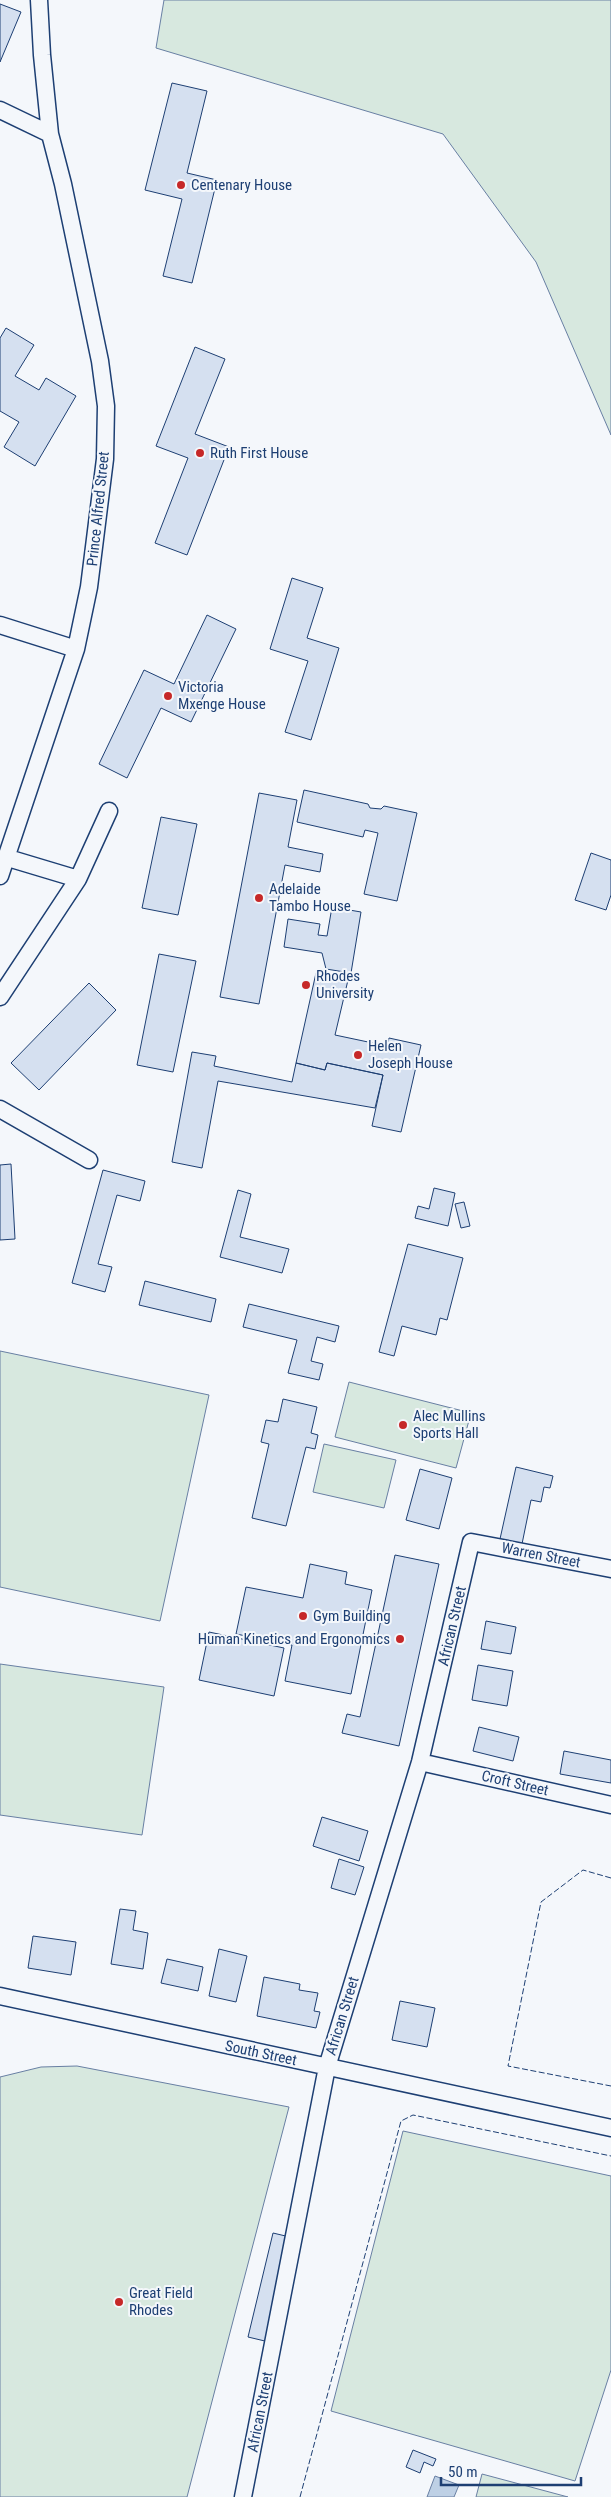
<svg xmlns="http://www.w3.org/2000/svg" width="611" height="2497" font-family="'Roboto Condensed',sans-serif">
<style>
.green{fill:#d7e8df;stroke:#687fa3}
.water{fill:#bed0e5;stroke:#687fa3}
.building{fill:#d5e0f0;stroke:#1d3f73}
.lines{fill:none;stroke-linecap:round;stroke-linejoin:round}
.minor-casing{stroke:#1d3f73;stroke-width:19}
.minor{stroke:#f4f7fb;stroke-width:16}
.fence{stroke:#1d3f73;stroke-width:1;stroke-dasharray:6 2.5;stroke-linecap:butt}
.poi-dot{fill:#c62828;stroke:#f4f7fb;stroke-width:2}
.labels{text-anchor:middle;stroke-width:4;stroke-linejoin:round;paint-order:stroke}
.poi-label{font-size:15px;fill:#1d3f73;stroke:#f4f7fb;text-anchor:start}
.street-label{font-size:15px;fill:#1d3f73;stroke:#f4f7fb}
</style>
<rect width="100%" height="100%" fill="#f4f7fb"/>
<path class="green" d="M 164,0 L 611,0 L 611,435 L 536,262 L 443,134 L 156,48 Z
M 0,1351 L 209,1395 L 160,1621 L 0,1587 Z
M 349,1382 L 471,1413 L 456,1468 L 335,1437 Z
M 324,1444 L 396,1460 L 384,1508 L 313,1492 Z
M 0,1664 L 164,1687 L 142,1835 L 0,1815 Z
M 77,2066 L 289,2107 L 187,2497 L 0,2497 L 0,2077 L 41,2067 Z
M 403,2131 L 611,2176 L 611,2370 L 575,2481 L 331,2411 Z
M 482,2474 L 568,2497 L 476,2497 Z"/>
<path class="water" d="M 435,2476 L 459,2485 L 454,2497 L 427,2497 Z"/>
<path class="building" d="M 0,4 L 21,12 L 0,62 Z
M 172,83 L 207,91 L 187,173 L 217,180 L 192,283 L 163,276 L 182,199 L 145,190 Z
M 6,328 L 34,345 L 15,376 L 39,390 L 46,378 L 76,396 L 35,466 L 4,447 L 19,422 L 0,411 L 0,338 Z
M 195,347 L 225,359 L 195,434 L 229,447 L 187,555 L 155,543 L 188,458 L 156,446 Z
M 292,578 L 323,588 L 307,638 L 339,648 L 311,740 L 285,732 L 308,661 L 270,649 Z
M 207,615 L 236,629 L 191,722 L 161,708 L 127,778 L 99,764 L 144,670 L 174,684 Z
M 304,790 L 368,804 L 370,808 L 381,809 L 384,806 L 417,813 L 397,901 L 364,894 L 378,833 L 365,830 L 363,837 L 297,822 Z
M 259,793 L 297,800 L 288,847 L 323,854 L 320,872 L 285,865 L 259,1004 L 220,997 Z
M 161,817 L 197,824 L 178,915 L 142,908 Z
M 591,853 L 611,860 L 611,895 L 606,910 L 575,900 Z
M 332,907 L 361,912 L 351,973 L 326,969 L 322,953 L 284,947 L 288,919 L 320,924 L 318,935 L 327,936 Z
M 159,954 L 196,961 L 173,1072 L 137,1065 Z
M 316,973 L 348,980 L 335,1035 L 387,1046 L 389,1038 L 421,1045 L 401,1132 L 372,1126 L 383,1075 L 327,1063 L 325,1070 L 296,1063 Z
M 89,983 L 116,1010 L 39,1090 L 11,1063 Z
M 192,1052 L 216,1056 L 214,1066 L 292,1082 L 296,1063 L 325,1070 L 327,1063 L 383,1075 L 375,1108 L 218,1081 L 202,1168 L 172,1162 Z
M 11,1164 L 15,1239 L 0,1240 L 0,1165 Z
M 103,1170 L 145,1181 L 140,1201 L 117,1195 L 98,1264 L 112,1267 L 105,1292 L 72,1283 Z
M 434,1188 L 455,1193 L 448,1226 L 415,1218 L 418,1206 L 429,1209 Z
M 238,1190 L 251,1194 L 240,1237 L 289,1249 L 282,1273 L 220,1257 Z
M 464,1202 L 470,1226 L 461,1228 L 455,1204 Z
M 408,1244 L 463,1258 L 447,1320 L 440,1318 L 436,1335 L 402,1326 L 394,1356 L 379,1352 Z
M 145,1281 L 216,1299 L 211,1322 L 139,1305 Z
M 249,1304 L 339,1326 L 335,1342 L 317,1337 L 311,1361 L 323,1364 L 319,1380 L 288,1373 L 297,1340 L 243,1327 Z
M 283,1399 L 317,1407 L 311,1433 L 318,1435 L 315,1449 L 306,1447 L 286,1526 L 252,1518 L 269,1444 L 261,1442 L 266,1420 L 278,1422 Z
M 516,1467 L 553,1476 L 550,1488 L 544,1487 L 541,1502 L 531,1500 L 522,1544 L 500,1539 Z
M 420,1469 L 452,1478 L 439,1529 L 406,1520 Z
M 395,1555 L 439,1564 L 399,1746 L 342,1733 L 347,1714 L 360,1717 Z
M 310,1564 L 347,1572 L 345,1584 L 372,1590 L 351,1694 L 285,1681 L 292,1645 L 236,1634 L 246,1587 L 303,1598 Z
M 486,1621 L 516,1627 L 511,1654 L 481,1649 Z
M 209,1632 L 284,1648 L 274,1696 L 199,1680 Z
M 478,1665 L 513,1671 L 507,1706 L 472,1700 Z
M 479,1727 L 519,1737 L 513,1761 L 473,1751 Z
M 564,1751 L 611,1760 L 611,1783 L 560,1774 Z
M 322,1817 L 368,1831 L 359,1861 L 313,1846 Z
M 339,1859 L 364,1867 L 355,1895 L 331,1888 Z
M 120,1909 L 136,1911 L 133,1930 L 148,1933 L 143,1969 L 111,1964 Z
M 33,1936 L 76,1942 L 71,1975 L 28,1968 Z
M 219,1949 L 247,1956 L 236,2002 L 209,1996 Z
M 167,1959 L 203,1967 L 198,1991 L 161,1983 Z
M 264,1977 L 300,1984 L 299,1990 L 318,1993 L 314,2011 L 320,2012 L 316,2028 L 257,2016 Z
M 400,2001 L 435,2008 L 427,2047 L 392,2040 Z
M 273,2233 L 294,2238 L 269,2342 L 248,2337 Z
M 413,2450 L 436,2459 L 433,2466 L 424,2462 L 420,2473 L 406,2467 Z"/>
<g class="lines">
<defs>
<path id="minor" d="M 0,110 L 50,134
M 0,625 L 76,649
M 8,858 L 78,879 L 109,811
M 0,876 L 76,649 L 89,587 L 105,459 L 106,406 L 100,361 L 63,184 L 50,134 L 42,55 L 39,0
M 0,997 L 78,879
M 0,1109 L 89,1160
M 420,1762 L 611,1805
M 0,1996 L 611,2128
M 243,2497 L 327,2067 L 420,1762 L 471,1542 L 611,1569"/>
</defs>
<use href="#minor" class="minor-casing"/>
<use href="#minor" class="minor"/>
<path class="fence" d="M 611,1878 L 583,1870 L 541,1902 L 508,2066 L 611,2086
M 300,2497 L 401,2121 L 413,2115 L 611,2156"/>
</g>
<g class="poi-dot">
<circle cx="181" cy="185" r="5"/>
<circle cx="200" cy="453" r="5"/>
<circle cx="168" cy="696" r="5"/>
<circle cx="259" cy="898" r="5"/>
<circle cx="306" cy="985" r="5"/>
<circle cx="358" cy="1055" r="5"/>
<circle cx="403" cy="1425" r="5"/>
<circle cx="303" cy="1616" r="5"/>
<circle cx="400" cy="1639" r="5"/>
<circle cx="119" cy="2302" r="5"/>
</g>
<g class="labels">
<g class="poi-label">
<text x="191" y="190">Centenary House</text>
<text x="210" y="458">Ruth First House</text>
<text x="178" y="692">Victoria<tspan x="178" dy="17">Mxenge House</tspan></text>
<text x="269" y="894">Adelaide<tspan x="269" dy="17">Tambo House</tspan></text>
<text x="316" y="981">Rhodes<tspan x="316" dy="17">University</tspan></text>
<text x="368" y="1051">Helen<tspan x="368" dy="17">Joseph House</tspan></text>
<text x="413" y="1421">Alec Mullins<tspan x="413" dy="17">Sports Hall</tspan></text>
<text x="313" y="1621">Gym Building</text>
<text x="390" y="1644" text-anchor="end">Human Kinetics and Ergonomics</text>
<text x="129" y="2298">Great Field<tspan x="129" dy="17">Rhodes</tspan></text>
</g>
<g class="street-label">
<text transform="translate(98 509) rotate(-84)" y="5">Prince Alfred Street</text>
<text transform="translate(541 1555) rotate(11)" y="5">Warren Street</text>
<text transform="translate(452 1626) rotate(-77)" y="5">African Street</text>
<text transform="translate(515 1783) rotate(13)" y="5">Croft Street</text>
<text transform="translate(342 2016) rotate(-73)" y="5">African Street</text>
<text transform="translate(261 2053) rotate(12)" y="5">South Street</text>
<text transform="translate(260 2412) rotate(-79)" y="5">African Street</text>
</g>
</g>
<path d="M441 2477v8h140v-8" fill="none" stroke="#1d3f73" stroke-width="2.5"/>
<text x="448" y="2477" font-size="15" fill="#1d3f73" stroke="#f4f7fb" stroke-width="4" paint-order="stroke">50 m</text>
</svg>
